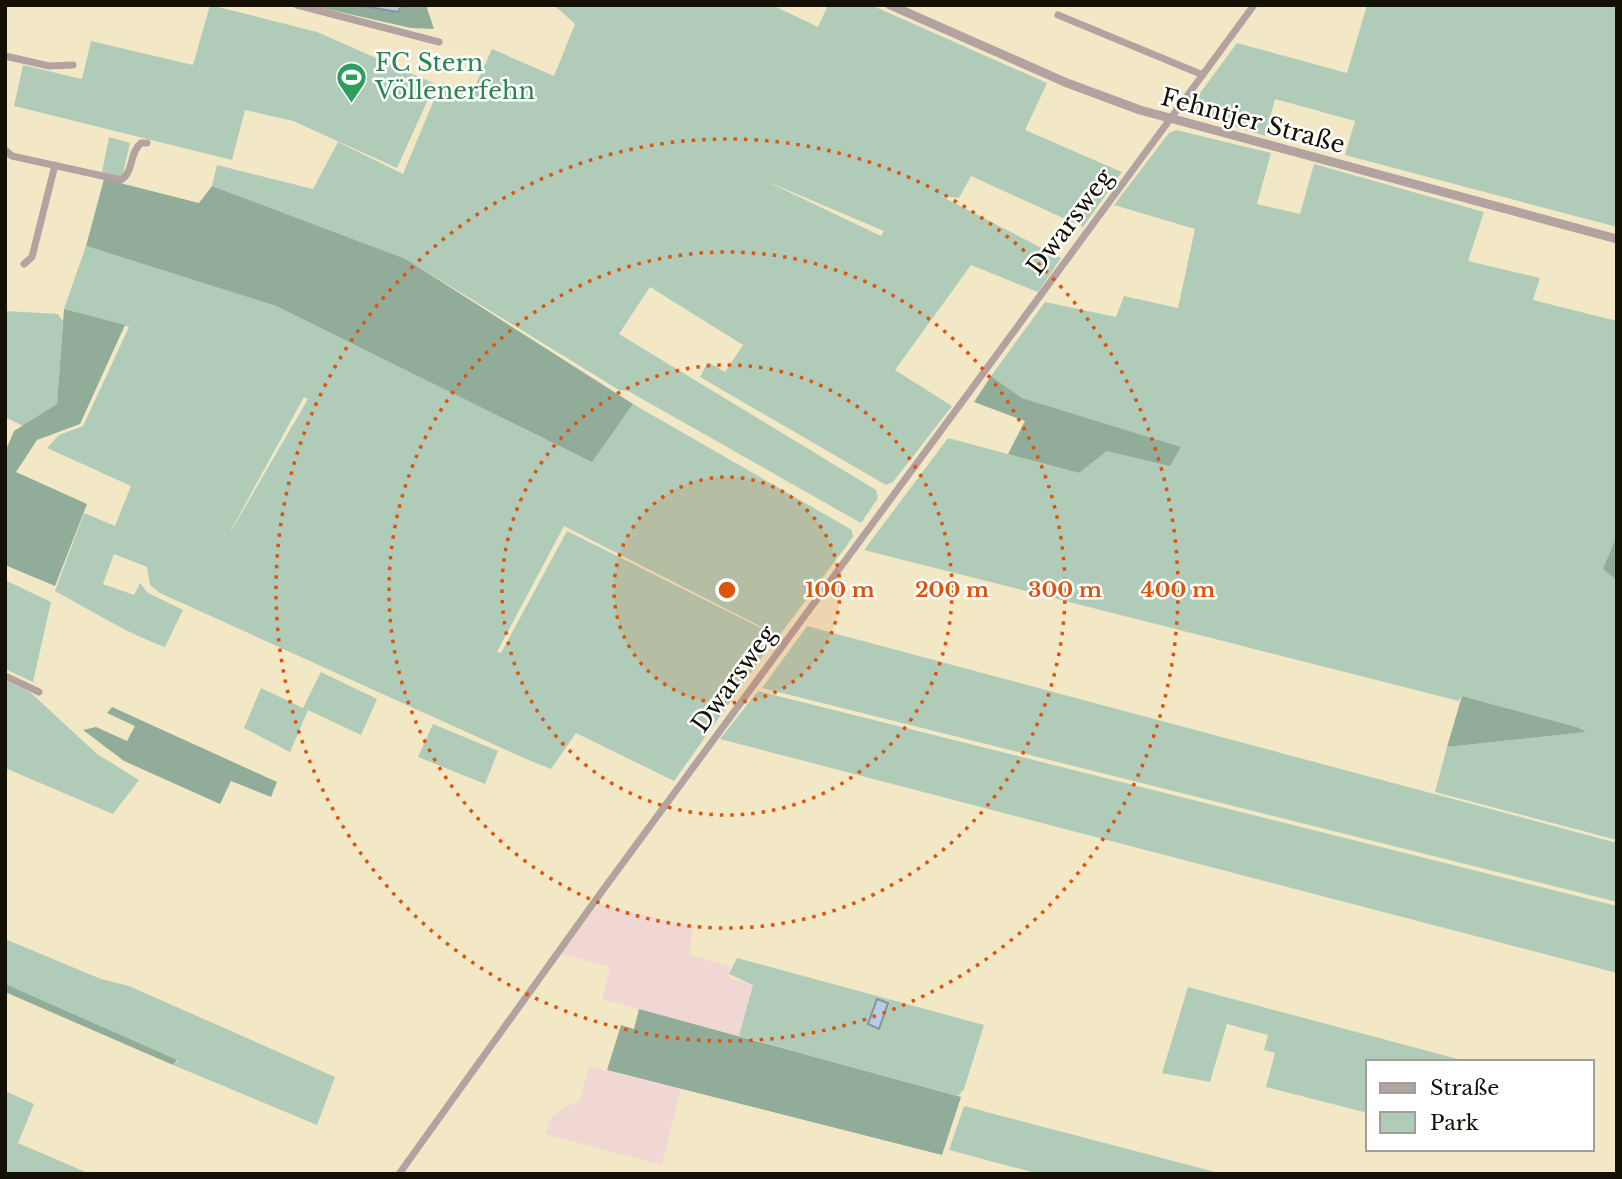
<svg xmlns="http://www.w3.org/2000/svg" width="1622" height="1179" font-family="'Libre Baskerville',serif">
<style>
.commercial{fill:#f1d7d3}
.green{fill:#b0ccb8;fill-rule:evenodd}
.forest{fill:#91ad99}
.water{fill:#b7cce5;stroke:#8694a2;stroke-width:2}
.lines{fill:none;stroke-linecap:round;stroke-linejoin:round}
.minor{stroke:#b2a2a0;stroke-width:7}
.tertiary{stroke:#b2a2a0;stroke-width:9}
.ring{fill:none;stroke:#dd550c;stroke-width:3.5;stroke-dasharray:3.5 7}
.labels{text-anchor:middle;stroke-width:5;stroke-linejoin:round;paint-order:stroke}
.leisure-label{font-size:24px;fill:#27864d;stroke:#fff;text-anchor:start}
.street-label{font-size:24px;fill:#141005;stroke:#fff}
.centre{fill:#dd550c;stroke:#fff;stroke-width:3.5}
.ring-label{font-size:21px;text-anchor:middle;font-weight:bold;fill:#dd550c;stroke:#fff;stroke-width:5;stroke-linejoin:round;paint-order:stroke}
</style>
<rect width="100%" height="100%" fill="#f2e8c6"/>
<path class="commercial" d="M 599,904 L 693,927 L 689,954 L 730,966 L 729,978 L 753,985 L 739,1036 L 602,999 L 610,967 L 561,954 Z
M 589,1066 L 681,1089 L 662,1165 L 545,1134 L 550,1119 L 567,1105 L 580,1101 Z"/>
<path class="green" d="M 210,5 L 317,32 L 435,84 L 397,168 L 293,121 L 245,110 L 232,160 L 14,106 L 23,65 L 82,79 L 91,41 L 193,65 Z
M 554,5 L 772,5 L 818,27 L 828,5 L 871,5 L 1047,83 L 1025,130 L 1122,172 L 1083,227 L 971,176 L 959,198 L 941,196 L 1061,258 L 1038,292 L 971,265 L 895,370 L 952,406 L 893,482 L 886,485 L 700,377 L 708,362 L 725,372 L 743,345 L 650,287 L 619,334 L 876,490 L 878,498 L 861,523 L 628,391 L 619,390 L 406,259 L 212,186 L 217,165 L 313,189 L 338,142 L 403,174 L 441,83 L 472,93 L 492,49 L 554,76 L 575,24 ZM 772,184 L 773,184 L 884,231 L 881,236 Z
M 1367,5 L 1617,5 L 1617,227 L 1345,155 L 1355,121 L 1275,99 L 1265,136 L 1191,113 L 1189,108 L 1237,43 L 1347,73 Z
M 1176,130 L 1271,153 L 1257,204 L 1300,214 L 1314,164 L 1484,212 L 1468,261 L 1540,278 L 1533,300 L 1617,321 L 1617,535 L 1604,569 L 1617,581 L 1617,840 L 1435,792 L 1447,747 L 1585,732 L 1577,727 L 1462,696 L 1459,701 L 864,550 L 948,438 L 1079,473 L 1107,451 L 1180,447 L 1022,398 L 991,376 L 1045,302 L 1116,317 L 1124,296 L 1178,308 L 1195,229 L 1114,205 L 1169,133 Z
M 109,137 L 130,143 L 122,178 L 102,172 Z
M 86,246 L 276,306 L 592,461 L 633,404 L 852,530 L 853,537 L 779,636 L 564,526 L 497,652 L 501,653 L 567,531 L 777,636 L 674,781 L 576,733 L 551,769 L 526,759 L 160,593 L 150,585 L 147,567 L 114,554 L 103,584 L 134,595 L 140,583 L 148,593 L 183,610 L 165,647 C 126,633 92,611 55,591 L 84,513 L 115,526 L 131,486 L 47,448 L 59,435 L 83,426 L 129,327 L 64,309 ZM 304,397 L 308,399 L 231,531 L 231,530 Z
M 5,311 L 58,314 L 63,321 L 57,404 L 23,426 L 5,417 Z
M 5,580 L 51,602 L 33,682 L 5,669 Z
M 807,626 L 1617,843 L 1617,902 L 762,688 Z
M 321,672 L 377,699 L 361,735 L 308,710 L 290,752 L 244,728 L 261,688 L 303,708 Z
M 5,680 L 31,693 L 97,754 L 139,780 L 113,814 L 5,768 Z
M 758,691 L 1617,906 L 1617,973 L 720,739 Z
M 433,724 L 498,751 L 485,784 L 418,757 Z
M 5,939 L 101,979 L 129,986 L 335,1077 L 317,1125 L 173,1065 L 178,1061 L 5,986 Z
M 737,958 L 984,1025 L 964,1089 L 958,1096 L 739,1036 L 753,985 L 729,974 Z
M 1188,987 L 1469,1062 L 1368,1062 L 1368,1113 L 1266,1087 L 1275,1053 L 1264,1050 L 1268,1035 L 1227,1024 L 1210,1082 L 1162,1073 Z
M 5,1091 L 34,1104 L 18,1143 L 90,1174 L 5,1174 Z
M 964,1106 L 1223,1174 L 1039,1174 L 949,1150 Z"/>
<path class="forest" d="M 309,5 L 357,5 L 398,12 L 402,5 L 426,5 L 434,29 L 411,28 Z
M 104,179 L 199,203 L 212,186 L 406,259 L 633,404 L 592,462 L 276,306 L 86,246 Z
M 64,309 L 125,325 L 80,424 L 37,440 L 16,472 L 87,504 L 55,586 L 5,565 L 5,452 L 14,431 L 57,404 Z
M 991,376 L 1022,398 L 1181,447 L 1170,466 L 1107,451 L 1079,473 L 1008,454 L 1025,421 L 974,402 Z
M 1617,535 L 1617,581 L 1603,569 Z
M 1462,696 L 1577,727 L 1586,732 L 1447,747 Z
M 112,707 L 277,782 L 271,797 L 231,781 L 220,804 L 124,761 L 83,730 L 96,727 L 127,741 L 135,726 L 107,713 Z
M 5,984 L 177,1060 L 173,1065 L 5,992 Z
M 639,1009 L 961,1097 L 942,1155 L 607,1070 L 621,1025 L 634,1029 Z"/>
<path class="water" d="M 357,5 L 402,5 L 398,12 Z
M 877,999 L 888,1003 L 879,1029 L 868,1024 Z"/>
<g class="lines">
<path class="minor" d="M 297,5 L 439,42
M 1058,15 L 1203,75
M 5,56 L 49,66 L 73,65
M 5,150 L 12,156 L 121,180 C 134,172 129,153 141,143 L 147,143
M 24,264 L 32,257 L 55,165
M 5,676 L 39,692
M 399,1174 L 600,894 L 1254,5"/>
<path class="tertiary" d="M 890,5 L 1067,83 L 1140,110 L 1617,239"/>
</g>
<circle cx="727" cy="590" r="113" fill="#dd550c" fill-opacity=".12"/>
<g class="ring">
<circle cx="727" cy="590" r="113"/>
<circle cx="727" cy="590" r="225"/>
<circle cx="727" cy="590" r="338"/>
<circle cx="727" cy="590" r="451"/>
</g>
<defs>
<symbol id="stadium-pin" viewBox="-11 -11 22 30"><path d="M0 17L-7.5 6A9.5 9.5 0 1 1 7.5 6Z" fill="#2e9e5b" stroke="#fff"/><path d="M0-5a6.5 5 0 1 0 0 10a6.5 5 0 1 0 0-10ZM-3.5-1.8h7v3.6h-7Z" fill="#fff"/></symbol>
</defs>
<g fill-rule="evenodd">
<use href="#stadium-pin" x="334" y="60" width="35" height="47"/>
</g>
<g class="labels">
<g class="leisure-label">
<text x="375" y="71">FC Stern<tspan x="375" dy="28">Völlenerfehn</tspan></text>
</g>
<g class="street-label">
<text transform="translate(1253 121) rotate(15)" y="8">Fehntjer Straße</text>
<text transform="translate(1070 222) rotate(-53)" y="8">Dwarsweg</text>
<text transform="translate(734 679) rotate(-54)" y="8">Dwarsweg</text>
</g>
</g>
<circle cx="727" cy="590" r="10" class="centre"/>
<g class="ring-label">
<text x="840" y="597">100 m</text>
<text x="952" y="597">200 m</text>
<text x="1065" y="597">300 m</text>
<text x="1178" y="597">400 m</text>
</g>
<rect width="1622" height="1179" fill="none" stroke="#141005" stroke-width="14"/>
<rect x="1366" y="1060" width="228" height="91" fill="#ffffff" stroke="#a19f9b" stroke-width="2"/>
<rect x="1380" y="1083" width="35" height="10" fill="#b2a2a0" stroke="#a19f9b" stroke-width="2"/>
<text x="1430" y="1095" font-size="21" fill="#141005">Straße</text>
<rect x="1380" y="1112" width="35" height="21" fill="#b0ccb8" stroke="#a19f9b" stroke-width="2"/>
<text x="1430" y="1130" font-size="21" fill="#141005">Park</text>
</svg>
